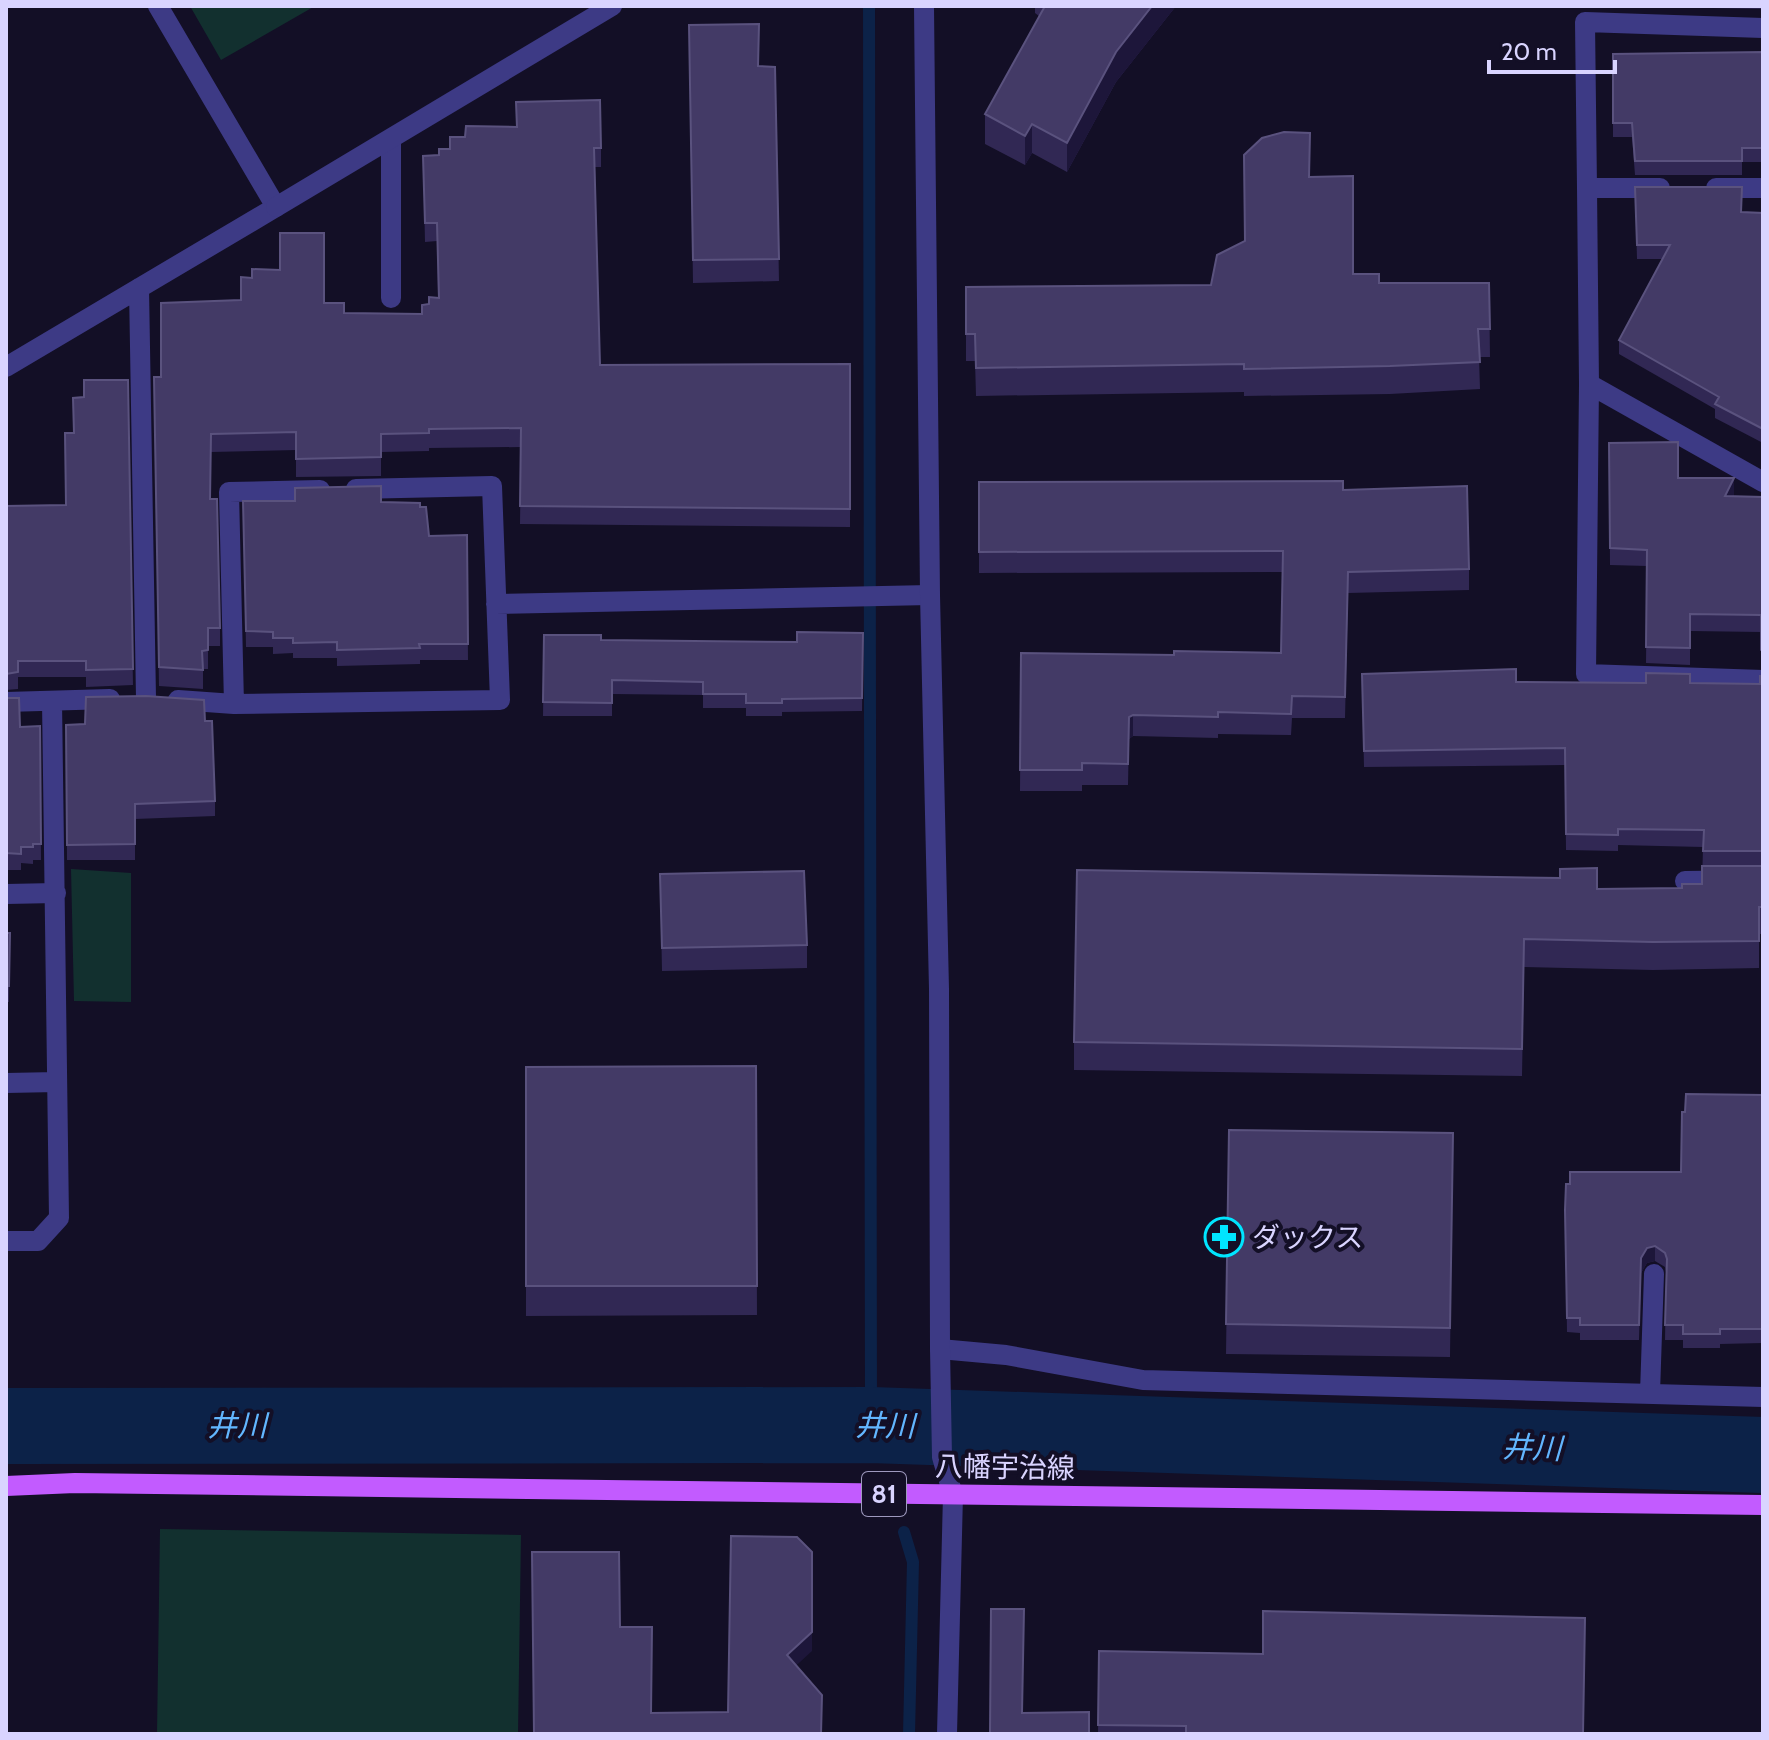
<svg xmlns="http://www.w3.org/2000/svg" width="1769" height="1740" font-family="Cabin,'Noto Sans JP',sans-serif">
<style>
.green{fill:#12302f}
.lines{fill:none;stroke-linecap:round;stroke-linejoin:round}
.stream{stroke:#0c2248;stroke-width:12}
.river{stroke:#0c2248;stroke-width:76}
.minor{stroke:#3d3a85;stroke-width:20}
.tertiary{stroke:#3d3a85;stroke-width:20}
.primary{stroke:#c25bff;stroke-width:20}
.wall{fill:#312854}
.shaded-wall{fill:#1d163a}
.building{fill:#433a66;stroke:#5a527e;stroke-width:2}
.labels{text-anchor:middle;stroke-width:8;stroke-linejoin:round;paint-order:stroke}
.shield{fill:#130f26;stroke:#9e99be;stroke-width:2}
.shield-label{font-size:26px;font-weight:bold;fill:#d9d4ff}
.poi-label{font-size:28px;fill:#d9d4ff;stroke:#130f26;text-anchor:start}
.street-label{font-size:28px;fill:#d9d4ff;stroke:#130f26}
.water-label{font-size:30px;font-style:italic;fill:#62b6ff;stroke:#130f26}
</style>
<rect width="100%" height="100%" fill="#130f26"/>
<path class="green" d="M 190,6 L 315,6 L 221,60 Z
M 71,869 L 131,873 L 131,1002 L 74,1001 Z
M 160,1529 L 521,1535 L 518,1734 L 157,1734 Z"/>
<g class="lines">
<path class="stream" d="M 869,6 L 871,1425 L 881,1457
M 904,1532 L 913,1562 L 909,1734"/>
<path class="river" d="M 6,1426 L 871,1425 L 1763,1455"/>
<path class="minor" d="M 391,139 L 391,298
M 1587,188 L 1585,22 L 1763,28
M 1660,188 L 1587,188 L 1589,384 L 1586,674 L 1763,680
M 1716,188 L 1763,188
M 139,288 L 146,698
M 6,367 L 276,207 L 158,6
M 1589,384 L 1763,482
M 496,604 L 930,595
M 178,700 L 234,704 L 500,700 L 492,486 L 356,489
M 6,702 L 110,699
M 234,704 L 229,492 L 320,490
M 1685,881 L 1763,880
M 6,894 L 56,893
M 6,1083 L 57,1082
M 6,1241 L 38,1241 L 59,1218 L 52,701
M 940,1349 L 1006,1355 L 1143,1380 L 1763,1397
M 1650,1393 L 1654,1274"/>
<path class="tertiary" d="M 924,6 L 930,595 L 939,989 L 940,1349 L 942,1457 L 953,1495 L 947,1734
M 276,207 L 612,6"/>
<path class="primary" d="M 6,1486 L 75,1483 L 1763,1505"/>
</g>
<path class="wall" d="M 1035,6 L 1176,6 L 1116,82 L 1067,172 L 1032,153 L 1025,165 L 985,144 L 985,114 L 1039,16 L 1035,13 Z
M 1611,6 L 1763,6 L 1763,9 Z
M 689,25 L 759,66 L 775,67 L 779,281 L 693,283 Z
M 1763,52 L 1763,162 L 1742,162 L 1742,175 L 1635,175 L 1632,137 L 1613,137 L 1613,54 Z
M 601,148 L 601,167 L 595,167 L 600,365 L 850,364 L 850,527 L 520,524 L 521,447 L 429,448 L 429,451 L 381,452 L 381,476 L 296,477 L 296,450 L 211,452 L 210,499 L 220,628 L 220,646 L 208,646 L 208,669 L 203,669 L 203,689 L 159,686 L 154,377 L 161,377 L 241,300 L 252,278 L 324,303 L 344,313 L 422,314 L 429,304 L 438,298 L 437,241 L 425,242 L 423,156 Z
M 1310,177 L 1353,274 L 1379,283 L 1489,283 L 1490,357 L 1479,357 L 1480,389 L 1390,394 L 1244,396 L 1244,392 L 976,396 L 975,361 L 966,361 L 966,287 L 1211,285 Z
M 1635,187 L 1741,212 L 1763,213 L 1763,443 L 1715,418 L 1715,409 L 1619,354 L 1619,340 L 1663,259 L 1637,259 Z
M 128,380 L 133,685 L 86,687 L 86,677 L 18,677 L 18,689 L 6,690 L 6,506 L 66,505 L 73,433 L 84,397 Z
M 1609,443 L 1678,478 L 1734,495 L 1734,496 L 1763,497 L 1763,668 L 1761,667 L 1761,632 L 1690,631 L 1690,665 L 1646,663 L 1647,566 L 1610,565 Z
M 979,482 L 1343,490 L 1469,569 L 1469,590 L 1348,593 L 1345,718 L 1292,718 L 1291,735 L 1218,734 L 1218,738 L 1133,736 L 1129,739 L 1128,785 L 1082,785 L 1082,791 L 1020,791 L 1021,653 L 1174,655 L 1281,653 L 1283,572 L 979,573 Z
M 243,501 L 381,502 L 420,507 L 429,536 L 467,535 L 468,660 L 420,660 L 420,664 L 337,666 L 337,658 L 293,658 L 293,653 L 273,654 L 273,647 L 246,647 Z
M 863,633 L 862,711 L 782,712 L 782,716 L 746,716 L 746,708 L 703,708 L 703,695 L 612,694 L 612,716 L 543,716 L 544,635 L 601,640 L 797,642 Z
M 1362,674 L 1516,682 L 1760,684 L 1763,676 L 1763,934 L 1759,934 L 1759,968 L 1653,970 L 1524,967 L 1522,1076 L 1074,1070 L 1074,1042 L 1597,889 L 1682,888 L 1702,884 L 1703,847 L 1618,845 L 1618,851 L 1566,850 L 1565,765 L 1364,767 Z
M 6,698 L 20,727 L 40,726 L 41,860 L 33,860 L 33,864 L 21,863 L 21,870 L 6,870 Z
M 205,721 L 215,801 L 215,816 L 135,819 L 135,860 L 67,860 L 66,725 Z
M 660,874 L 807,945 L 807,968 L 662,971 Z
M 6,933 L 10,933 L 9,1002 L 6,1002 Z
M 756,1066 L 757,1315 L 526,1316 L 526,1067 Z
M 1763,1095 L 1763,1343 L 1720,1344 L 1720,1348 L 1683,1348 L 1683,1340 L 1665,1340 L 1666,1272 L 1665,1267 L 1655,1261 L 1647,1263 L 1641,1273 L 1639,1340 L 1580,1340 L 1580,1333 L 1567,1332 L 1565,1210 L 1681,1172 Z
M 1229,1130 L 1453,1133 L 1450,1357 L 1226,1354 Z
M 1585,1646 L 1583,1734 L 1098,1734 L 1099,1651 L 1263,1654 Z"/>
<path class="shaded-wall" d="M 1152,6 L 1176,6 L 1116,82 L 1067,172 L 1067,143 L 1116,52 Z
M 1032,124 L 1032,153 L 1025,165 L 1025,136 Z
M 1734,478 L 1734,495 L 1725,512 L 1725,496 Z
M 1133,715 L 1133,736 L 1129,739 L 1128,785 L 1129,717 Z
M 1655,1246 L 1655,1261 L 1647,1263 L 1641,1273 L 1639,1340 L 1641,1258 L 1647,1248 Z
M 812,1552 L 812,1651 L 787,1674 L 787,1655 Z"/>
<path class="building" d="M 1045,6 L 1152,6 L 1116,52 L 1067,143 L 1032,124 L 1025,136 L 985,114 Z
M 759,24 L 758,66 L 775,67 L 779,259 L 693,260 L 689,25 Z
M 1763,52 L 1763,148 L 1742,148 L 1742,161 L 1635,161 L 1632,123 L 1613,123 L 1613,54 Z
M 600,100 L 601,148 L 594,148 L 600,365 L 850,364 L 850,509 L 520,506 L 521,428 L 429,429 L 429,433 L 381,434 L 381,457 L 296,459 L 296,432 L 211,434 L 210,499 L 217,499 L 220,628 L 208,628 L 208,650 L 202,651 L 203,670 L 159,667 L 154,377 L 161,377 L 161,303 L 241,300 L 241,277 L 252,278 L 252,269 L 280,270 L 280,233 L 324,233 L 324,303 L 344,303 L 344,313 L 422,314 L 422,305 L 429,304 L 429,297 L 439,298 L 437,223 L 425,223 L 423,156 L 439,155 L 439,149 L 450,149 L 450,137 L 465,137 L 466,126 L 517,127 L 516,102 Z
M 1284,132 L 1310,133 L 1309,177 L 1353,176 L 1353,274 L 1379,274 L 1379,283 L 1489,283 L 1490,329 L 1478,329 L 1480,362 L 1390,366 L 1244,369 L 1244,364 L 976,368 L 975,334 L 966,334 L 966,287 L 1211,285 L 1217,255 L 1245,241 L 1244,155 L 1262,138 Z
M 1635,187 L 1742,187 L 1741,212 L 1763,213 L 1763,429 L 1715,404 L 1719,397 L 1619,340 L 1670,245 L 1637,245 Z
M 84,380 L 128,380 L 133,669 L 86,670 L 86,661 L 18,661 L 18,672 L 6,674 L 6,506 L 66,505 L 65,433 L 74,433 L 73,398 L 84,397 Z
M 1678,442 L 1678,478 L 1734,478 L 1725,496 L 1763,497 L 1763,651 L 1761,650 L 1761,615 L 1690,614 L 1690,648 L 1646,647 L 1647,550 L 1610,548 L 1609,443 Z
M 1343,481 L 1343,490 L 1467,486 L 1469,569 L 1348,572 L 1345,697 L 1292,696 L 1291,714 L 1218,712 L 1218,717 L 1133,715 L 1129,717 L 1128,764 L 1082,763 L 1082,770 L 1020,770 L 1021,653 L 1174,655 L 1174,651 L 1281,653 L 1283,551 L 979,552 L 979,482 Z
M 381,486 L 381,502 L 420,503 L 420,507 L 426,507 L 429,536 L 467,535 L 468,644 L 419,644 L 420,648 L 337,650 L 337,642 L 293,643 L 293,638 L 273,638 L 273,632 L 246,631 L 243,501 L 295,501 L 295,488 Z
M 797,632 L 863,633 L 862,698 L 782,699 L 782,703 L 746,703 L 746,694 L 703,694 L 703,682 L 612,680 L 612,703 L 543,702 L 544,635 L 601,635 L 601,640 L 797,642 Z
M 1516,669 L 1516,682 L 1646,683 L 1646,673 L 1690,674 L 1690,683 L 1760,684 L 1760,676 L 1763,676 L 1763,851 L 1703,851 L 1704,830 L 1618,829 L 1618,835 L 1566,834 L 1565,748 L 1364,751 L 1362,674 Z
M 146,696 L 204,700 L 205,721 L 212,721 L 215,801 L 135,804 L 135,844 L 67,845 L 66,725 L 85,724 L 86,697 Z
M 6,698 L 19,698 L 20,727 L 40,726 L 41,844 L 33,844 L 33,847 L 21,847 L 21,854 L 6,853 Z
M 1702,866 L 1763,866 L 1763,907 L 1759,907 L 1759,941 L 1653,942 L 1524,939 L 1522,1049 L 1074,1042 L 1077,870 L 1560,878 L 1560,869 L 1597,868 L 1597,889 L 1682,888 L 1682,884 L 1702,884 Z
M 804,871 L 807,945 L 662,948 L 660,874 Z
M 6,933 L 10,933 L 9,986 L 6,986 Z
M 756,1066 L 757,1286 L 526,1286 L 526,1067 Z
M 1686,1094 L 1763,1095 L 1763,1329 L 1720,1329 L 1720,1334 L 1683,1334 L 1683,1325 L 1665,1325 L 1667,1259 L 1665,1253 L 1655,1246 L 1647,1248 L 1641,1258 L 1639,1325 L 1580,1325 L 1580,1318 L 1567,1318 L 1565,1210 L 1566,1184 L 1570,1184 L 1570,1172 L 1681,1172 L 1682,1112 L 1685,1112 Z
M 1229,1130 L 1453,1133 L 1450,1328 L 1226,1324 Z
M 731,1536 L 797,1537 L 812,1552 L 812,1632 L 787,1655 L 822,1695 L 821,1734 L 534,1734 L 532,1552 L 619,1552 L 620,1627 L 652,1627 L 651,1713 L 728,1712 Z
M 991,1609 L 1024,1609 L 1022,1713 L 1089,1712 L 1089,1734 L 990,1734 Z
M 1263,1611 L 1585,1618 L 1583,1734 L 1186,1734 L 1186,1726 L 1098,1725 L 1099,1651 L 1263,1654 Z"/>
<defs>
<symbol id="pharmacy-ring" viewBox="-11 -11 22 22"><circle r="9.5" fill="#130f26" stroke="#00e5ff" stroke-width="1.5"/><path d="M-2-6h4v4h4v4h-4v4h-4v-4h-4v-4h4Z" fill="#00e5ff"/></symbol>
</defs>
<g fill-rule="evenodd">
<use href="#pharmacy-ring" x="1202" y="1215" width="44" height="44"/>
</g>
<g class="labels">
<rect class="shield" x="862" y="1472" width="44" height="44" rx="6"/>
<g class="shield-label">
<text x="884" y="1503">81</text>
</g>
<g class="poi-label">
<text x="1252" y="1247">ダックス</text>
</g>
<g class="street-label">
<text transform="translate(1005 1467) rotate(1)" y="10">八幡宇治線</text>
</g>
<g class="water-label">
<text x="237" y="1436">井川</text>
<text transform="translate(885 1426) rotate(1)" y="10">井川</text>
<text transform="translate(1532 1448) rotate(2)" y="10">井川</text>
</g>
</g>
<rect width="1769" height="1740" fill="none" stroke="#d9d4ff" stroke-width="16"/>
<path d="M1489 60v12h126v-12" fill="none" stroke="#d9d4ff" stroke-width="4"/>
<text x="1501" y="60" font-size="24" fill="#d9d4ff" stroke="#130f26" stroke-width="6" paint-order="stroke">20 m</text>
</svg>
